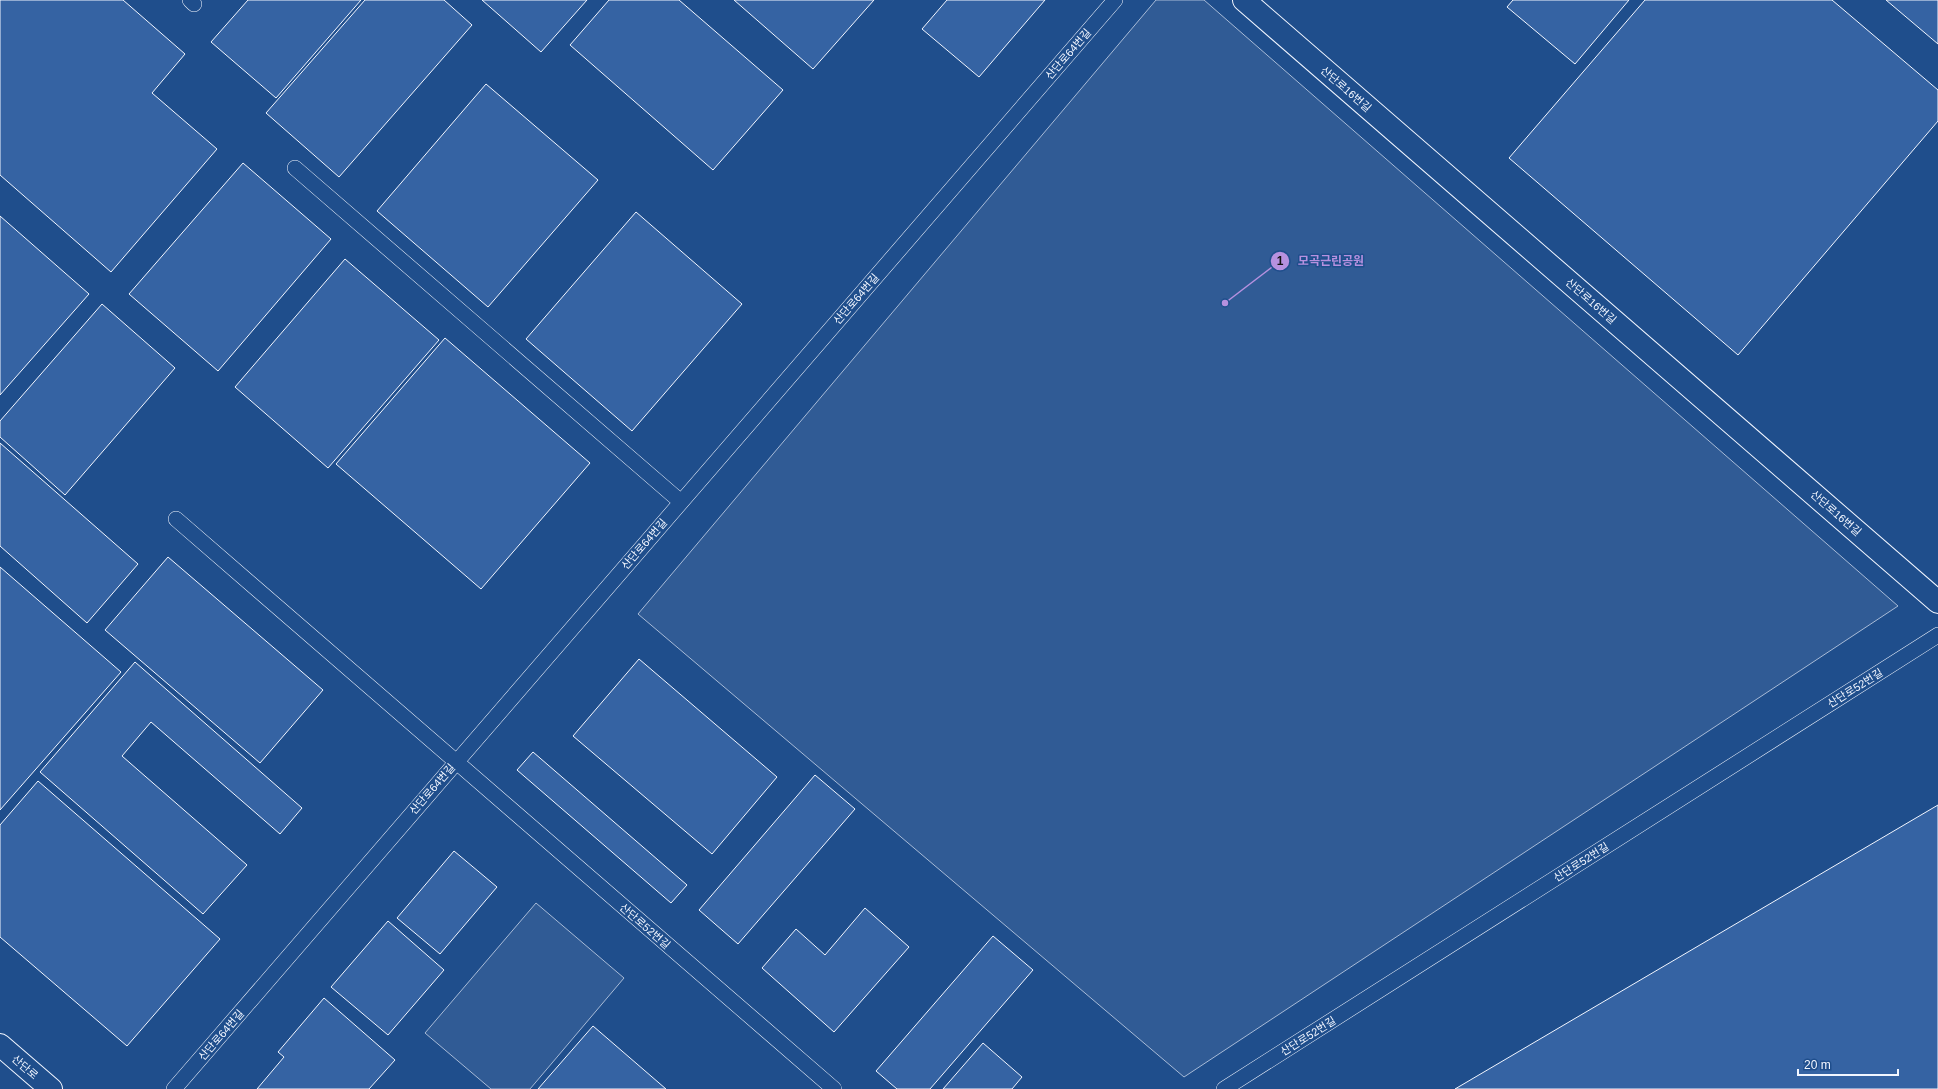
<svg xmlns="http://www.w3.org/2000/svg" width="1938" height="1089" font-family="Arial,'Noto Sans KR',sans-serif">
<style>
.built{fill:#305b95;stroke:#a8bbd7}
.building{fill:#3563a3;stroke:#f2f6ff}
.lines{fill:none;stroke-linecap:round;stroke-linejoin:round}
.service-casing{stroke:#f2f6ff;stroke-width:16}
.minor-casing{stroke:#f2f6ff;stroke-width:24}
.tertiary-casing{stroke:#f2f6ff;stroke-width:24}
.service{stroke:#1f4e8c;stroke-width:15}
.minor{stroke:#1f4e8c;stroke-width:22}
.tertiary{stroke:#1f4e8c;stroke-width:22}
.labels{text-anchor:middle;stroke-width:3;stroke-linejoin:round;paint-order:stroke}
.street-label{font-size:11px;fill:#f2f6ff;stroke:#1f4e8c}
.leader{fill:none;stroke:#b691df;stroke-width:1.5}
.callout-dot{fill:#b691df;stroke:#1f4e8c;stroke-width:1.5}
.mark-label{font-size:12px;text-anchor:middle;font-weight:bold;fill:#111}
.callout-label{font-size:12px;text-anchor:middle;font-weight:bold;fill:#b691df;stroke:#1f4e8c;stroke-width:3;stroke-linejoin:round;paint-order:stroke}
</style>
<rect width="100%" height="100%" fill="#1f4e8c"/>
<path class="built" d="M 1156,0 L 1204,0 L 1898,606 L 1184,1077 L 638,614 Z
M 536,903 L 624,978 L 530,1089 L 491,1089 L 425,1033 Z"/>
<path class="building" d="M 0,0 L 123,0 L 185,54 L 152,93 L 217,149 L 111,272 L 0,175 Z
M 248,0 L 361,0 L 276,98 L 211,42 Z
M 365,0 L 444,0 L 472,25 L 339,177 L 266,113 Z
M 482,0 L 587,0 L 541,52 Z
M 609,0 L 679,0 L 783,90 L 713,170 L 570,45 Z
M 734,0 L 874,0 L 813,69 Z
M 947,0 L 1045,0 L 979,77 L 922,29 Z
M 1513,0 L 1629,0 L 1575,64 L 1507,7 Z
M 1645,0 L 1832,0 L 1938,90 L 1938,121 L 1738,355 L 1509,158 Z
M 1886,0 L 1938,0 L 1938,44 Z
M 486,84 L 598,180 L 488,307 L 377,211 Z
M 243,163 L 331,239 L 218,371 L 129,294 Z
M 636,212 L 742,304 L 632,431 L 526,339 Z
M 0,216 L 89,294 L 0,395 Z
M 345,259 L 439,340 L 328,468 L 235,387 Z
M 102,304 L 175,368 L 65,495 L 0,437 L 0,421 Z
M 445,338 L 590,463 L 481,589 L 336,464 Z
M 0,443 L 138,564 L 87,623 L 0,546 Z
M 168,557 L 323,690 L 260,763 L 105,630 Z
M 0,567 L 121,672 L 0,810 Z
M 639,659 L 777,777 L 712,854 L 573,736 Z
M 135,662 L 302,808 L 280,834 L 151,722 L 122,756 L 247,865 L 203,914 L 40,772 Z
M 533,752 L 687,885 L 671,903 L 517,770 Z
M 815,775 L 855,809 L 738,944 L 699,910 Z
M 38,781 L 220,939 L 127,1046 L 0,937 L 0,825 Z
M 1938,805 L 1938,1089 L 1455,1089 Z
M 454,851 L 497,887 L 440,954 L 397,918 Z
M 865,908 L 909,947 L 834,1032 L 762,968 L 796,929 L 825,955 Z
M 388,921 L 444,970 L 388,1035 L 331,987 Z
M 993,936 L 1033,970 L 930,1089 L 897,1089 L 876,1071 Z
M 324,998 L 395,1060 L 369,1089 L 257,1089 L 284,1057 L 278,1052 Z
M 593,1026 L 666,1089 L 538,1089 Z
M 983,1043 L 1022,1077 L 1012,1089 L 943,1089 Z"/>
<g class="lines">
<defs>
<path id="service" d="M 190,0 L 194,4
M 295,168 L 681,502
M 176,519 L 834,1089
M 174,1089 L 1115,0
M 1224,1089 L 1938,635"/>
<path id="minor" d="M 1244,0 L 1938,602"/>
<path id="tertiary" d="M 0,1045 L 51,1089"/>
</defs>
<use href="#service" class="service-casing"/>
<use href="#minor" class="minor-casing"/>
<use href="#tertiary" class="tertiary-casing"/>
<use href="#service" class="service"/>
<use href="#minor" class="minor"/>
<use href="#tertiary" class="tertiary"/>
</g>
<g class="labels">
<g class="street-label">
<text transform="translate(1068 54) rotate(-49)" y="4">산단로64번길</text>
<text transform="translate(1346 89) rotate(41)" y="4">산단로16번길</text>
<text transform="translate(856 299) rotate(-49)" y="4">산단로64번길</text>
<text transform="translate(1591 301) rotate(41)" y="4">산단로16번길</text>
<text transform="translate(1836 513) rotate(41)" y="4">산단로16번길</text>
<text transform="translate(644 544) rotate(-49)" y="4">산단로64번길</text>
<text transform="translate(1855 688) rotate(-32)" y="4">산단로52번길</text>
<text transform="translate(432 789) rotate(-49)" y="4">산단로64번길</text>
<text transform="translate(1581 862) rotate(-32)" y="4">산단로52번길</text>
<text transform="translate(645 926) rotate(41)" y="4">산단로52번길</text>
<text transform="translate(221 1035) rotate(-49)" y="4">산단로64번길</text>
<text transform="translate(1308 1036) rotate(-32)" y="4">산단로52번길</text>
<text transform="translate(25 1067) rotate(41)" y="4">산단로</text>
</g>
</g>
<path class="leader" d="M1225 303L1280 261"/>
<g class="callout-dot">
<circle cx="1225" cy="303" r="4"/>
<circle cx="1280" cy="261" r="10"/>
</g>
<g class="mark-label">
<text x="1280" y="265">1</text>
</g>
<g class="callout-label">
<text x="1331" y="265">모곡근린공원</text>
</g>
<path d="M1798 1069v6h100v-6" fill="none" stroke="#f2f6ff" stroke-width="2"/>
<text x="1804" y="1069" font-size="12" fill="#f2f6ff" stroke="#1f4e8c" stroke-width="3" paint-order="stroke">20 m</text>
</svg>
